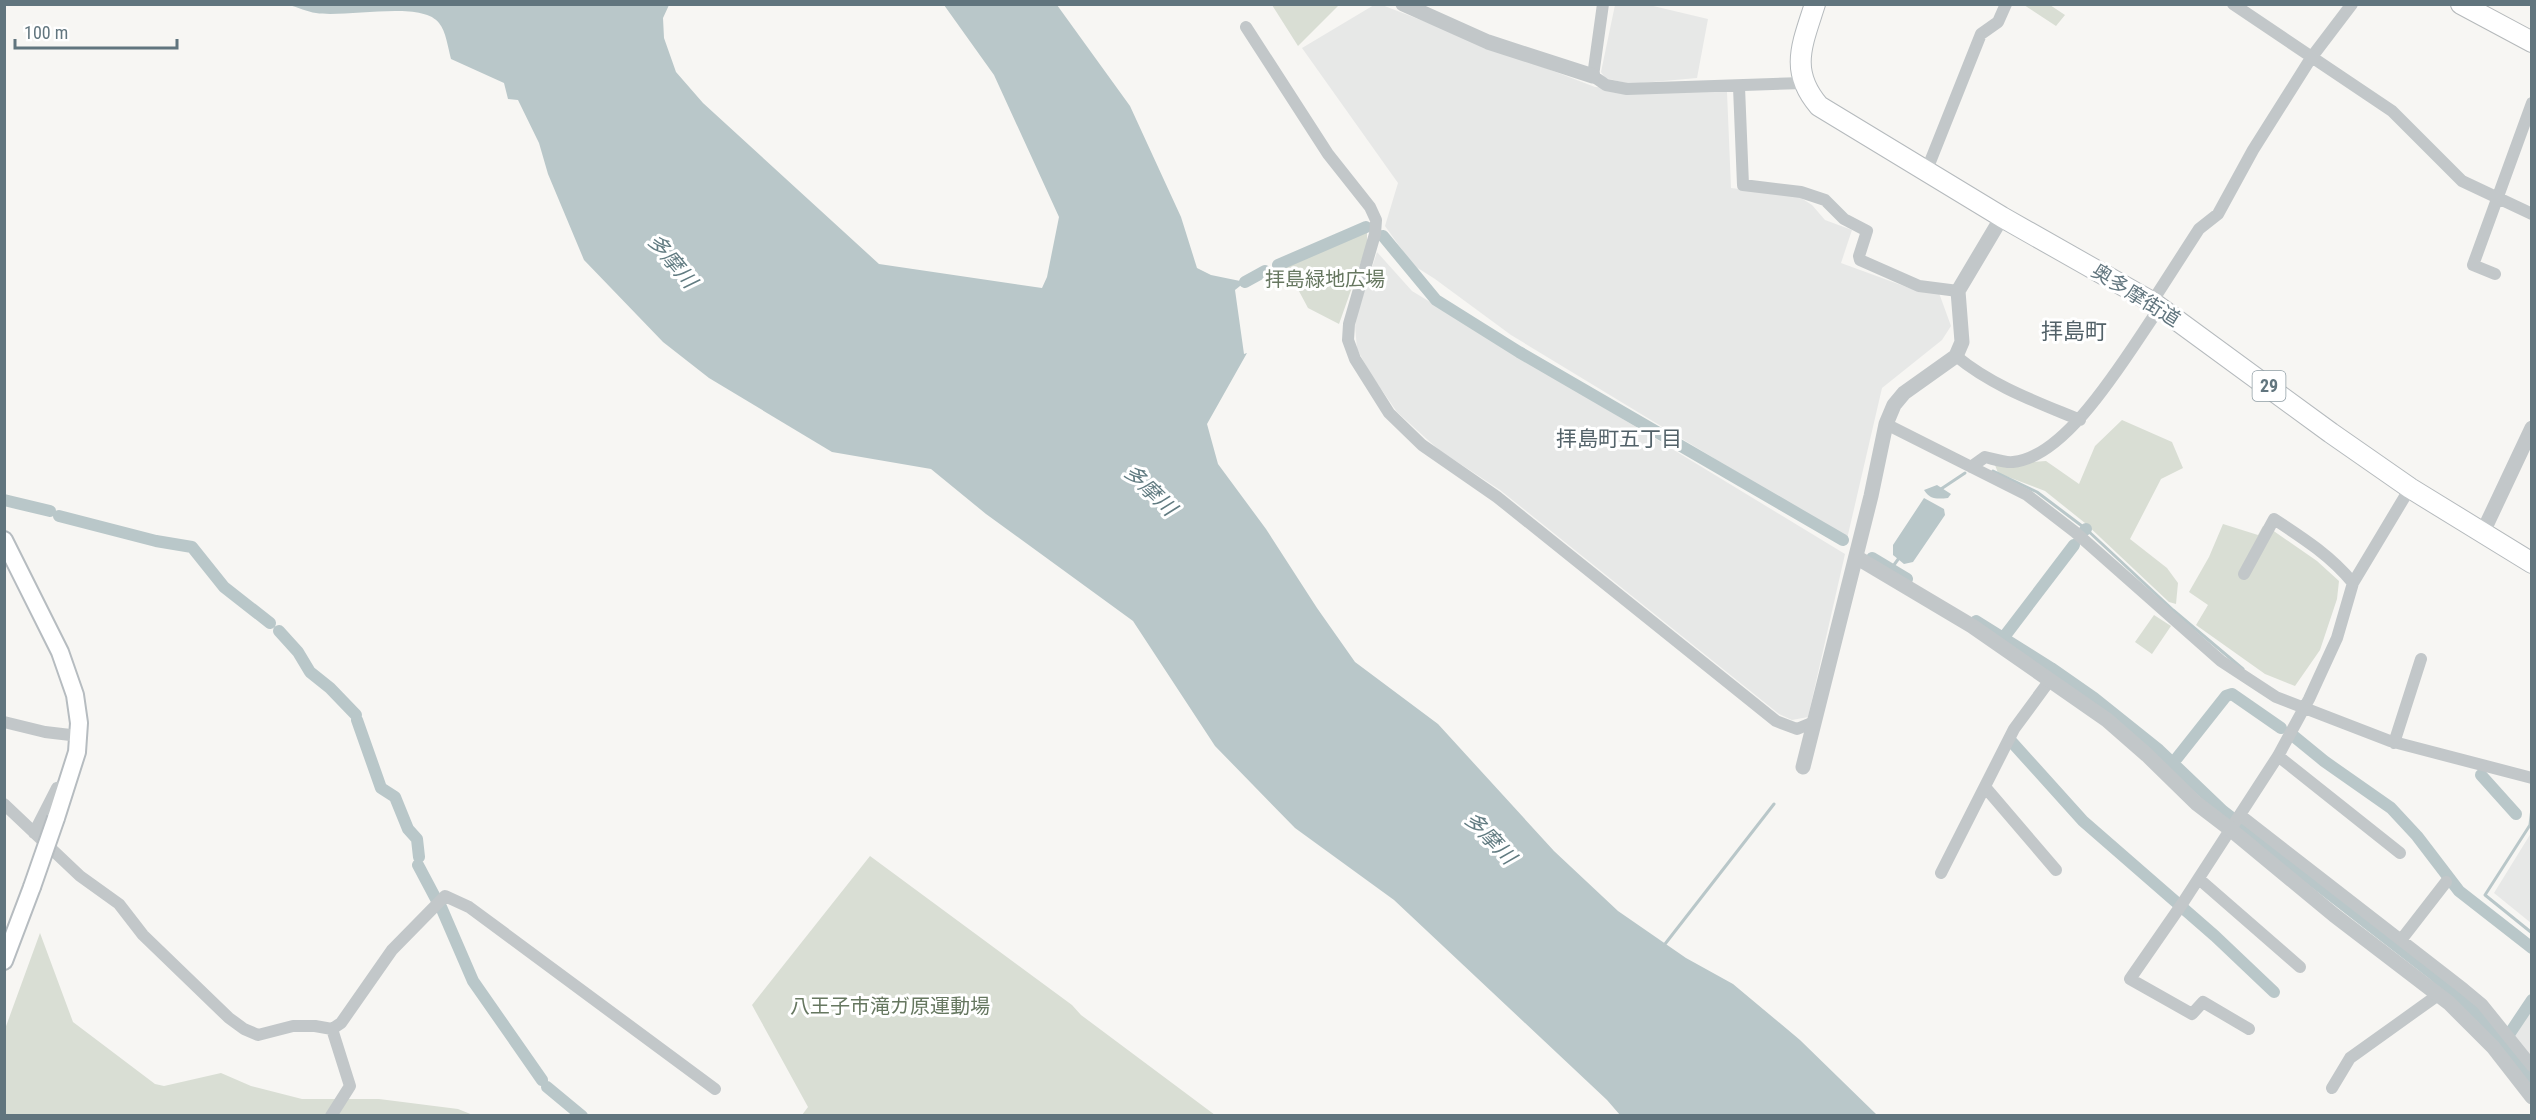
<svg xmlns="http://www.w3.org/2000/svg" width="2536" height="1120" font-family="'Roboto Condensed','Noto Sans JP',sans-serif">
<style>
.built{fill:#e7e8e7}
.green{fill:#d9ded4}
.water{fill:#b9c7c9}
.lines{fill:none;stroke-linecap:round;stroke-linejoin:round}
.stream{stroke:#b9c7c9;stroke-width:3}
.canal{stroke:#b9c7c9;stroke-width:12}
.secondary-casing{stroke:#b6bcc0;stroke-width:20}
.primary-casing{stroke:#b5babd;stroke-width:22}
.trunk-casing{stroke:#b5b9bb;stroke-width:22}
.minor{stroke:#c2c7c9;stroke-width:12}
.tertiary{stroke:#c2c7c9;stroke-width:15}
.secondary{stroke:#fff;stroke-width:16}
.primary{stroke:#fff;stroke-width:20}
.trunk{stroke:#fff;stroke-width:20}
.secondary-bridge-casing{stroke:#b6bcc0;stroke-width:20;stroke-linecap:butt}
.secondary-bridge{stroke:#fff;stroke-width:16}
.labels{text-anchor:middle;stroke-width:6;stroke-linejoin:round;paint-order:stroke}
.shield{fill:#fff;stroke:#909ea5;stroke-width:1.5}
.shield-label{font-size:18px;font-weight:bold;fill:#61757e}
.park-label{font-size:20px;fill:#667760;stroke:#fff}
.street-label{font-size:20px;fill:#61757e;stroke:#fff}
.water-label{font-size:21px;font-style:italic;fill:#617b81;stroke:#fff}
.neighbourhood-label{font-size:21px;fill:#536269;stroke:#fff}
.quarter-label{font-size:22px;fill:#536269;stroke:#fff}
</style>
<rect width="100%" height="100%" fill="#f7f6f3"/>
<path class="built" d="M 1374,5 L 1382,5 L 1595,87 L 1727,92 L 1731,188 L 1798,196 L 1812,205 L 1825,220 L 1852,230 L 1841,263 L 1912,289 L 1939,293 L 1951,326 L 1942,340 L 1882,388 L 1847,539 L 1511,335 L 1435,279 L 1413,265 L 1385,226 L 1398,183 L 1302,48 Z
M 1615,5 L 1649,5 L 1708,19 L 1697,78 L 1630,84 L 1605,78 L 1601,72 Z
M 1377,252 L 1412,291 L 1845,554 L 1808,717 L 1792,720 L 1779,714 L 1500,490 L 1439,450 L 1397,412 L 1370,373 L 1357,349 L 1355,326 L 1358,311 Z
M 2531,833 L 2531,923 L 2494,893 Z
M 2531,1002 L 2531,1062 L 2513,1039 Z"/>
<path class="green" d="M 1272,5 L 1339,5 L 1298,46 Z
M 2024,5 L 2050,5 L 2065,15 L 2056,26 Z
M 1367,231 L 1367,245 L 1339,324 L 1308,308 L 1285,265 Z
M 2122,420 L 2172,442 L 2183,468 L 2161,479 L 2130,539 L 2167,568 L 2178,583 L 2176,604 L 2169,602 L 2085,523 L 2045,491 L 1998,473 L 1995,465 L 2046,461 L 2079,484 L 2095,446 Z
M 2223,524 L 2258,535 L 2263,526 L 2268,527 L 2317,561 L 2339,581 L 2337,599 L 2320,650 L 2295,686 L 2265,674 L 2196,625 L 2208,605 L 2189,592 L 2209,557 Z
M 2154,615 L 2171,626 L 2152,654 L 2135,642 Z
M 870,856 L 1072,1005 L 1081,1015 L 1215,1115 L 802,1115 L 808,1107 L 752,1005 Z
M 40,933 L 73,1022 L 155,1084 L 164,1086 L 221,1073 L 251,1086 L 302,1099 L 379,1099 L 458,1109 L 473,1115 L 5,1116 L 5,1029 Z"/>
<path class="water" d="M 289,5 L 669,5 L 663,18 L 664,38 L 676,72 L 703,103 L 879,264 L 1042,288 L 1047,277 L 1059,217 L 994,75 L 944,5 L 1057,5 L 1130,106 L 1181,217 L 1197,268 L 1211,275 L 1245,282 L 1235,290 L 1244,354 L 1247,353 L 1207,424 L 1218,464 L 1266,529 L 1317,608 L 1355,662 L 1438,724 L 1554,851 L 1618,911 L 1686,958 L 1733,984 L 1800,1040 L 1877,1115 L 1620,1115 L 1607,1100 L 1394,900 L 1295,828 L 1215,746 L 1133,621 L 986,514 L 931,469 L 832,452 L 709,378 L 663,342 L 584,260 L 548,174 L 539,143 L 518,100 L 508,99 L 504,83 L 451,59 C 448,48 446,31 439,23 C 422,0 346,18 316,13 C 307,12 298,7 289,5 Z
M 1937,485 L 1951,494 L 1948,498 C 1938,499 1930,500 1924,490 Z
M 1924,498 L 1944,509 L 1945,515 L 1913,562 L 1904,564 L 1893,555 L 1893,545 Z"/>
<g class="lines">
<path class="stream" d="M 1993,471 L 2037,492 L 2086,529 L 2173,610 L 2243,669
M 1941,489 L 1965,473
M 1891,569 L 1899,558
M 2532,808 L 2530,825 L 2485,895 L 2532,933
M 1665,944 L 1774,804"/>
<path class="canal" d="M 1383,236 L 1436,300 L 1519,352 L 1843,540
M 1278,265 L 1366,227
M 1245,282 L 1265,271
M 4,500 L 50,511
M 59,516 L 156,541 L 192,547 L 224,587 L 270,623
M 2085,530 L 2086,529
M 1872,558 L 1907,579
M 1976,621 L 2051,668 L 2094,698 L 2159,750 L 2223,811 L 2433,974 L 2481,1017 L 2532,1078
M 279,631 L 298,652 L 310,672 L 330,688 L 356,715
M 2004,637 L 2074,545
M 357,720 L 381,788 L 395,797 L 408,829 L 417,839 L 419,857
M 2291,734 L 2324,761 L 2391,808 L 2417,836 L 2459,891 L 2532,948
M 2010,740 L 2083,821 L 2215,936 L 2274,992
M 2177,758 L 2226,696 L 2232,694 L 2281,728
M 2481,775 L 2516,814
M 418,865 L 436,899
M 441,907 L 473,981 L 542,1080
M 2510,1033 L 2532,1000
M 547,1087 L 582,1116"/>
<defs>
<path id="secondary" d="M 4,540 L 60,652 L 75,695 L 79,723 L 77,752 L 56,818
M 4,961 L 32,887"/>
<path id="primary" d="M 1815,4 C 1802,45 1789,71 1819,106 L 2002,217 L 2152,302 L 2331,433 L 2410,488 L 2532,563"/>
<path id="trunk" d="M 2461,4 L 2532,42"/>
</defs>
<use href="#secondary" class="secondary-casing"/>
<use href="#primary" class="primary-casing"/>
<use href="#trunk" class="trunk-casing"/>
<path class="minor" d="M 1603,4 L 1593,76 L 1606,85 L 1627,89 L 1803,83
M 2233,4 L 2392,111 L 2462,181 L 2532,214
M 1246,27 L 1328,154 L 1370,207 L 1376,220 L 1375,234 L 1349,324 L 1348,340 L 1355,359 L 1389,413 L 1422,445 L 1497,497 L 1776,721 L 1797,729 L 1814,722
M 1739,87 L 1743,185 L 1801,192 L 1825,200 L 1844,219 L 1867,231 L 1859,256 L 1860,260 L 1919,286 L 1958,291
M 1926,172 L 1981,34 L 1998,22 L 2006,4
M 2495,274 L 2473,265 L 2532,103
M 2152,302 L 2199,229 L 2218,214 L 2253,150 L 2311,58 L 2352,4
M 1956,356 C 1992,386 2037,402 2080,420
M 1886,424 L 2027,495 L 2075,532 L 2221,661 L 2276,697 L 2390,741 L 2532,778
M 1971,467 L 1985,457 C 1994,459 2005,463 2013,462 C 2069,457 2129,351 2160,307
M 2244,574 L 2274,519 C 2303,538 2331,556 2353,583
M 4,722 L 45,732 L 79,736
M 2394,743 L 2421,659
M 2278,756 L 2400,853
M 1985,787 L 2056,870
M 4,804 L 80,876 L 119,904 L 143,935 L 229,1018 L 244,1029 L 258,1035 L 293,1026 L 315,1026 L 332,1029 L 341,1023 L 392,950 L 445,896 L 469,907 L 715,1089
M 2240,815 L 2464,989 L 2482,1004 L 2532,1066
M 34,833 L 57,788 L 68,786
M 1941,873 L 2014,729 L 2050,680
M 2199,879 L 2300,967
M 2401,940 L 2446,882
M 2249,1029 L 2203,1002 L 2192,1014 L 2130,979 L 2182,904 L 2278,756 L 2309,699 L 2337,638 L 2353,583 L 2410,488
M 2332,1088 L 2350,1058 L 2438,995
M 331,1116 L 350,1086 L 332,1029"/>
<path class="tertiary" d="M 1403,4 L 1488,42 L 1593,76
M 2482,534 L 2532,428
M 1856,557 L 1972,626 L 2107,720 L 2147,755 L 2196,803 L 2230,829 L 2334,915 L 2449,1003 L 2493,1047 L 2532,1097
M 1803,767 L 1871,496 L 1886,424 L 1894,405 L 1904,393 L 1956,356 L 1962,342 L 1958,291 L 2002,217"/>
<use href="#secondary" class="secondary"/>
<use href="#primary" class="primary"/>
<use href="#trunk" class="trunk"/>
<defs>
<path id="secondary-bridge" d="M 32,887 L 56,818"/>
</defs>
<use href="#secondary-bridge" class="secondary-bridge-casing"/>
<use href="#secondary-bridge" class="secondary-bridge"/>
</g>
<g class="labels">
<rect class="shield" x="2252.5" y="371" width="33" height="30" rx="4.5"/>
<g class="shield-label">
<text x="2269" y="392">29</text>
</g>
<g class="park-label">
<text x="1325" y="286">拝島緑地広場</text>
<text x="890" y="1013">八王子市滝ガ原運動場</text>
</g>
<g class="street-label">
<text transform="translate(2136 295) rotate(32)" y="7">奥多摩街道</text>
</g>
<g class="water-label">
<text transform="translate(672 261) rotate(50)" y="7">多摩川</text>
<text transform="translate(1150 490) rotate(44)" y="7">多摩川</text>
<text transform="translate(1490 838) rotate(46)" y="7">多摩川</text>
</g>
<g class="neighbourhood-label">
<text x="1619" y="446">拝島町五丁目</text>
</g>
<g class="quarter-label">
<text x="2074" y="339">拝島町</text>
</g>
</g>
<rect width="2536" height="1120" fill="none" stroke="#61757e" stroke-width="12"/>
<path d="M15 39v9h162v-9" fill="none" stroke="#61757e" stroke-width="3"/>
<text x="24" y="39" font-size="18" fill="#61757e" stroke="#ffffff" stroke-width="4.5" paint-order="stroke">100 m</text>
</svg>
